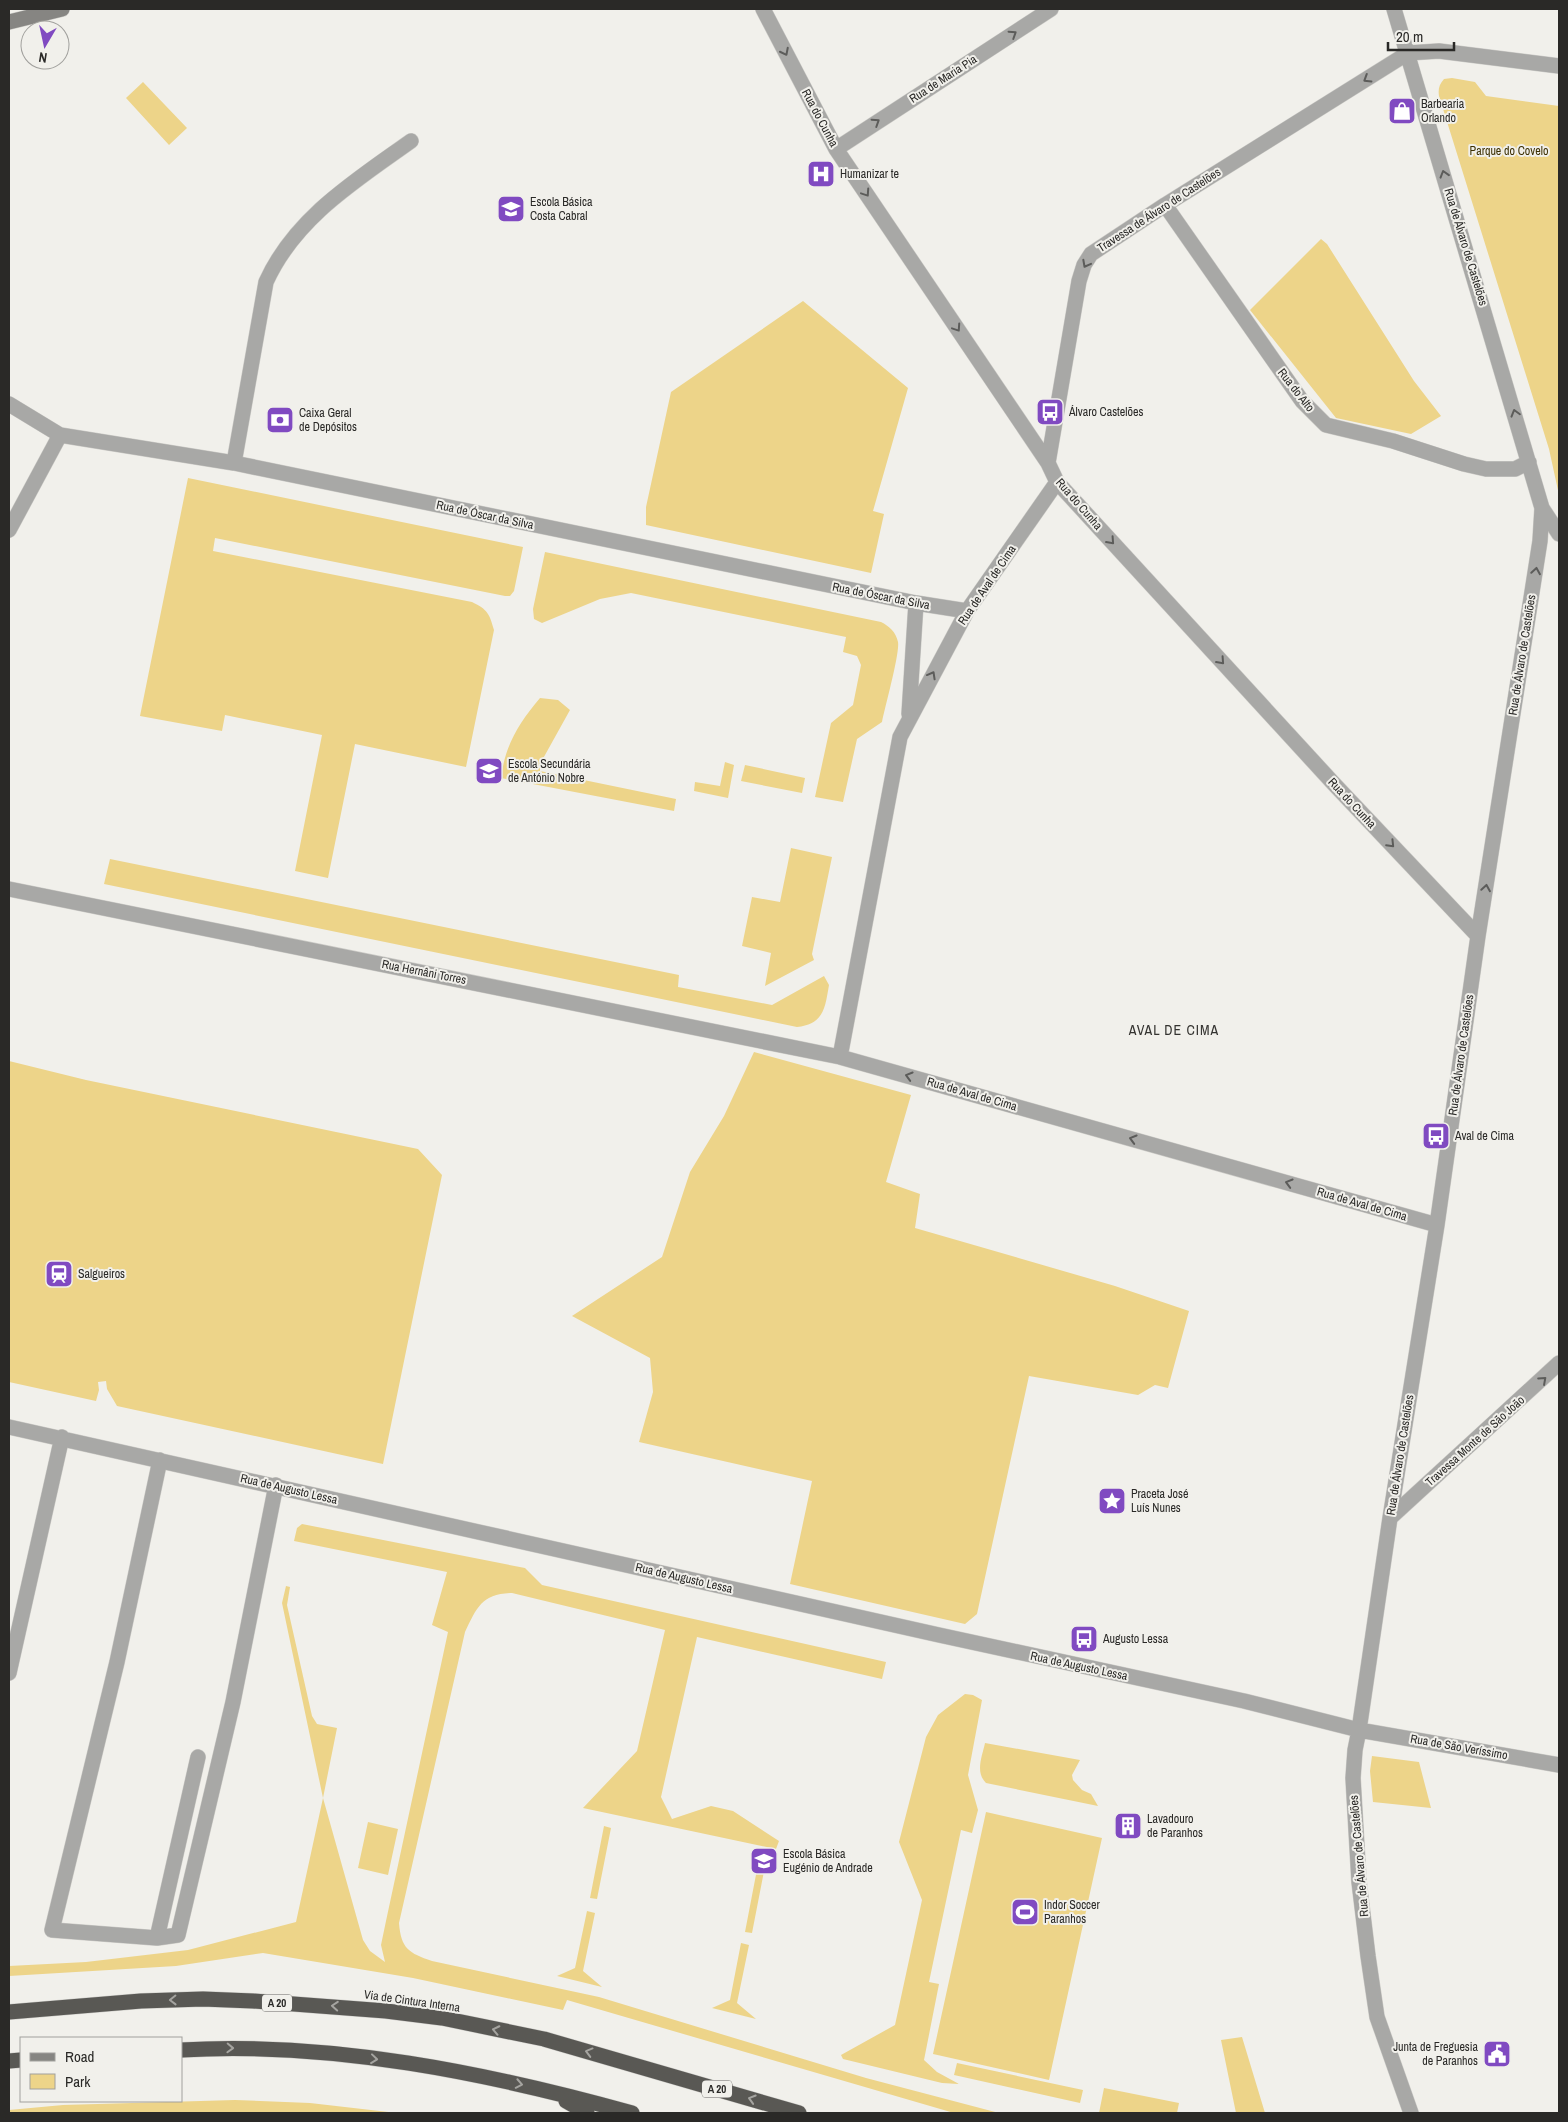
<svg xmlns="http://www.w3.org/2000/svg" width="1568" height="2122" font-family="'Archivo Narrow',sans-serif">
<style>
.green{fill:#edd489}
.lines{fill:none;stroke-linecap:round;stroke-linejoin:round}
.street-casing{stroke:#cdccc8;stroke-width:16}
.secondary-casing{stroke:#cdccc8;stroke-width:16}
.highway-casing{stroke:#cdccc8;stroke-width:16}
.street{stroke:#a8a8a6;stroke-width:15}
.secondary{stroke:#868582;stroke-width:15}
.highway{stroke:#595854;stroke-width:15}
.oneway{stroke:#5c5c5a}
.oneway2{stroke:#a5a4a0}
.labels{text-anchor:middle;stroke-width:4;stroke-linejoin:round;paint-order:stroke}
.shield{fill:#f1f0eb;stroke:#666562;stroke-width:1}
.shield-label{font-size:11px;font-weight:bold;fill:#2a2927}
.street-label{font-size:12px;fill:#2a2927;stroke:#f1f0eb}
.poi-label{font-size:12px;fill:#2a2927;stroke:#f1f0eb;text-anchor:start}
.park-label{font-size:12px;fill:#3d3002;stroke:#f1f0eb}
.neighbourhood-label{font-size:14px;letter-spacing:1px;fill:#343330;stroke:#f1f0eb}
</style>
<rect width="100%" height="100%" fill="#f1f0eb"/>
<path class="green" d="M 1452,78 L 1475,82 L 1486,96 L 1559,106 L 1559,495 L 1549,449 L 1439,96 C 1438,89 1439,85 1444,79 Z
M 143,82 L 187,128 L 169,145 L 126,98 Z
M 1321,239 L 1327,244 L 1414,381 L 1441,416 L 1411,434 L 1336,418 L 1250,310 Z
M 803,301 L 908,388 L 873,511 L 884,514 L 871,573 L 646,525 L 646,507 L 671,392 Z
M 188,478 L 523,547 L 514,591 L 510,596 L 505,596 L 215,538 L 213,551 L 472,602 C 488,610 489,613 494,630 L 466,767 L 355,744 L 328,878 L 295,871 L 322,735 L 225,715 L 222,731 L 140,716 Z
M 545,552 L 881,622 C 889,626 896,632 898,642 C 900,653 885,707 882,722 L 857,739 L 843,802 L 815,797 L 831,723 L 853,705 L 861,665 L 857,656 L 843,652 L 846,637 L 631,593 L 600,599 L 542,623 L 534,619 L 533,609 Z
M 540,698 L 558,700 L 570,710 L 540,764 L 540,771 L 676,799 L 674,811 L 501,778 C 505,745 519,723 540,698 Z
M 725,762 L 734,765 L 728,798 L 694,791 L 695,782 L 720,786 Z
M 745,765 L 805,778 L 802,793 L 741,781 Z
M 791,848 L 832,857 L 812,954 L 814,960 L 765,986 L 771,953 L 742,946 L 752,897 L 780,902 Z
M 110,859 L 679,975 L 678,987 L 772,1005 L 824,976 L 829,985 C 825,1008 824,1024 797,1027 L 104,884 Z
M 754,1052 L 911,1095 L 886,1182 L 920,1194 L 915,1228 L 1115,1286 L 1189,1311 L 1168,1388 L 1155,1385 L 1138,1395 L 1029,1376 L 977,1614 L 965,1624 L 790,1584 L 812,1481 L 639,1442 L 653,1392 L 650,1358 L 572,1316 L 662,1257 L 690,1172 L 724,1116 Z
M 9,1061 L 86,1080 L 418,1149 L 442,1175 L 383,1464 L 117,1406 L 107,1389 L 106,1381 L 98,1382 L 99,1390 L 96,1401 L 9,1382 Z
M 302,1524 L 525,1568 L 542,1585 L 886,1662 L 882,1679 L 697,1637 L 661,1797 L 672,1819 L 711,1806 L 733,1811 L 779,1841 L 776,1849 L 583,1808 L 637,1751 L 665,1630 L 512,1593 C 482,1594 477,1607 465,1632 L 399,1923 C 401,1949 409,1953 432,1961 L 599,1997 L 866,2078 L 999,2113 L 954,2113 L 567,2000 L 563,2010 L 413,1978 L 263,1953 L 176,1966 L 9,1976 L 9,1966 L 86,1962 L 188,1950 L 296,1922 L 323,1798 L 282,1603 L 286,1586 L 290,1587 L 287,1605 L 312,1716 L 317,1724 L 337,1728 L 323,1798 L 363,1940 L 370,1951 L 385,1962 L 381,1945 L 386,1921 L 448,1632 L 432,1625 L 447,1572 L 294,1541 L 297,1528 Z
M 965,1694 L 973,1695 L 982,1700 L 968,1775 L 978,1810 L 972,1833 L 961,1830 L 929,1982 L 939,1984 L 924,2060 L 937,2072 L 959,2084 L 942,2083 L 843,2059 L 841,2055 L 895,2025 L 922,1900 L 899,1842 L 926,1737 L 938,1715 Z
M 985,1743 L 1080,1760 L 1072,1775 L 1073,1780 L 1082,1790 L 1091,1794 L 1098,1806 L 986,1783 C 975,1772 982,1757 985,1743 Z
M 1372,1756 L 1419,1762 L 1431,1808 L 1373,1802 L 1370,1771 Z
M 986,1812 L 1102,1838 L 1049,2080 L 933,2054 Z
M 368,1822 L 398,1829 L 388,1875 L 358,1868 Z
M 604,1826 L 611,1828 L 597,1899 L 590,1898 Z
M 759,1859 L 766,1861 L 752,1933 L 745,1932 Z
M 587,1911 L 595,1913 L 583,1971 L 602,1987 L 557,1976 L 575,1968 Z
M 741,1943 L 749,1945 L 737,2003 L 756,2019 L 712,2008 L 730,2000 Z
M 1242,2037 L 1265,2113 L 1236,2113 L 1221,2040 Z
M 957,2063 L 1083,2090 L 1080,2103 L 954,2075 Z
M 1104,2088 L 1179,2103 L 1177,2113 L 1099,2113 Z
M 235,2100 L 310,2103 L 397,2113 L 59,2113 L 58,2112 L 9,2113 L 9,2110 L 63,2105 Z"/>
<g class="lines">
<defs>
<path id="street" d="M 763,9 L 836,149 L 1048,463 L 1057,482 L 1334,784 L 1478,936
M 1394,9 L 1542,508 L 1540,541 L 1478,936 L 1437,1225 L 1390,1518 L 1359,1730 L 1355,1750 L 1353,1778 L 1359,1882 L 1368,1956 L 1377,2017 L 1411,2113
M 836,149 L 1051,9
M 1165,205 L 1302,401 L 1326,425 L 1393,441 L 1464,464 L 1486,469 L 1515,469 L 1529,462
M 9,404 L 60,435 L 234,463 L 916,603 L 967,611
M 234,463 L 266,282 C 295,218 355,181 411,141
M 1048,463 L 1079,281 L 1084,265 L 1091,254 L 1165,205 L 1408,53 L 1439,51 L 1559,66
M 1542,508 L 1559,534
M 9,530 L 60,435
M 909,714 L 916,603
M 9,889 L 840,1057 L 1437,1225
M 840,1057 L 900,737 L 967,611 L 1057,482
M 9,1427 L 939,1635 L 1244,1701 L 1359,1730 L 1559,1765
M 160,1460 L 117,1662 L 52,1930 L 157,1938 L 198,1757
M 1390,1518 L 1559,1363
M 9,1673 L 62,1437
M 157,1938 L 178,1935 L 233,1702 L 276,1485"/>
<path id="secondary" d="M 9,22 L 62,9"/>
<path id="highway" d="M 9,2012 L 141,2001 L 203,1999 L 253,2001 L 386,2011 L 442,2018 L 544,2039 L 799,2113
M 181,2050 C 331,2041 488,2073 632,2113
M 9,2061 L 21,2060
M 566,2101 L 587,2113"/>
</defs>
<use href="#street" class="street-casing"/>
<use href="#secondary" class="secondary-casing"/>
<use href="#highway" class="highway-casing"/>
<use href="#street" class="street"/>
<use href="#secondary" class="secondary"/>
<use href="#highway" class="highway"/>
</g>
<defs><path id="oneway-chevron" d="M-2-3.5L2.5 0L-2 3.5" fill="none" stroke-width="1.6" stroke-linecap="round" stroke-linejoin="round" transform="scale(1.25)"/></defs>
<g class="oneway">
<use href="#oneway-chevron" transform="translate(1013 34) rotate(-33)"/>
<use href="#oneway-chevron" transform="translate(785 52) rotate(63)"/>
<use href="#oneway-chevron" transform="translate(1367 79) rotate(148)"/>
<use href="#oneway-chevron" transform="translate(876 122) rotate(-33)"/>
<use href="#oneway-chevron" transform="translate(1444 174) rotate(-107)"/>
<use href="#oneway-chevron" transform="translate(866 193) rotate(56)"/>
<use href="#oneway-chevron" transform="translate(1086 264) rotate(118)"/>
<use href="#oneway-chevron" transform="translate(957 328) rotate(56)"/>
<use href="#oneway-chevron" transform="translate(1515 413) rotate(-106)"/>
<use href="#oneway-chevron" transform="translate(1111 541) rotate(48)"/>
<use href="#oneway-chevron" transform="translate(1536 571) rotate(-81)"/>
<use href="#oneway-chevron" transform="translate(1221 661) rotate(48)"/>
<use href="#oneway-chevron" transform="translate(932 675) rotate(-61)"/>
<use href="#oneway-chevron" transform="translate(1391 844) rotate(46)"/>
<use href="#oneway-chevron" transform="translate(1486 888) rotate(-81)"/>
<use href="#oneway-chevron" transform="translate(909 1076) rotate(-164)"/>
<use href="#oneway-chevron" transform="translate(1133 1139) rotate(-164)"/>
<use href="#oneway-chevron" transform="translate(1289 1183) rotate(-164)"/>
<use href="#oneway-chevron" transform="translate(1543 1380) rotate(-42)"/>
</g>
<g class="oneway2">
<use href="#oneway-chevron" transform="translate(173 2000) rotate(179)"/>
<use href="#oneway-chevron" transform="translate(335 2006) rotate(-176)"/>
<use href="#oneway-chevron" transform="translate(496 2030) rotate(-168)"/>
<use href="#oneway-chevron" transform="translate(230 2048) rotate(2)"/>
<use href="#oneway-chevron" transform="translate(589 2052) rotate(-165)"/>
<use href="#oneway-chevron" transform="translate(374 2059) rotate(6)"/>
<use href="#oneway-chevron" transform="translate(519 2084) rotate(11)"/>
<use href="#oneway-chevron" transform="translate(752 2099) rotate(-163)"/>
</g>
<defs>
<symbol id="shop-square" viewBox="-11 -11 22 22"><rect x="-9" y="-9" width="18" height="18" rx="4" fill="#804ac1" stroke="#f1f0eb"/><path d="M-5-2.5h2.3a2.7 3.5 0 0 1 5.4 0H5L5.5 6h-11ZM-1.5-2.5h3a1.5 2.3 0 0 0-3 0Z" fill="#fff"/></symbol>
<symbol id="hospital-square" viewBox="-11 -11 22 22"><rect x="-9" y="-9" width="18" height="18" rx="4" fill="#804ac1" stroke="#f1f0eb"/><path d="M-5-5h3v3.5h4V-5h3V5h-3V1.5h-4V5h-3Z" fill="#fff"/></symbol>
<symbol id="school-square" viewBox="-11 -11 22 22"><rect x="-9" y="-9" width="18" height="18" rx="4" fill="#804ac1" stroke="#f1f0eb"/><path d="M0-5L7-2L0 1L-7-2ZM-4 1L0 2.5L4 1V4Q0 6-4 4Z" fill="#fff"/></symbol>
<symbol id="bus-square" viewBox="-11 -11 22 22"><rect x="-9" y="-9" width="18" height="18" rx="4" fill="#804ac1" stroke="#f1f0eb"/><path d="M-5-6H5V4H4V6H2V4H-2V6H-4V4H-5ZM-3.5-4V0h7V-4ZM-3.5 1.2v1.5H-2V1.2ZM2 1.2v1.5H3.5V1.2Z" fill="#fff"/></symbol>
<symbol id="bank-square" viewBox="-11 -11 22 22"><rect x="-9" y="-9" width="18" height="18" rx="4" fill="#804ac1" stroke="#f1f0eb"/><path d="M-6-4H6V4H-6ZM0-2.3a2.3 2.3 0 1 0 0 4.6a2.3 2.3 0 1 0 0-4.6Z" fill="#fff"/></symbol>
<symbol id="station-square" viewBox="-11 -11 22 22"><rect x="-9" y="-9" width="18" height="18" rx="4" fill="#804ac1" stroke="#f1f0eb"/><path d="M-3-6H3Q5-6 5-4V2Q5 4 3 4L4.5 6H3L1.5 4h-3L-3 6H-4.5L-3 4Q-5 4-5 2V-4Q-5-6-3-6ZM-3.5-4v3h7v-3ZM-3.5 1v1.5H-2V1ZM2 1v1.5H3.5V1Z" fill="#fff"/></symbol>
<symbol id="sight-square" viewBox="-11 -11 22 22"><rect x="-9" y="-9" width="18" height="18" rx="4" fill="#804ac1" stroke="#f1f0eb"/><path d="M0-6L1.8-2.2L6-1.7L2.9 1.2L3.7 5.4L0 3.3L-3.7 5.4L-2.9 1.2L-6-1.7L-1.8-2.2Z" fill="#fff"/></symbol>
<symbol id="building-square" viewBox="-11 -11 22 22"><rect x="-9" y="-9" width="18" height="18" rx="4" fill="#804ac1" stroke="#f1f0eb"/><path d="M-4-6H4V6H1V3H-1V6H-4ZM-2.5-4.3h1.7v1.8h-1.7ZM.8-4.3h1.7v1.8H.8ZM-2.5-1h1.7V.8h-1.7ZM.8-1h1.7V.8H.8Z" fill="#fff"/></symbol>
<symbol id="stadium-square" viewBox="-11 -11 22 22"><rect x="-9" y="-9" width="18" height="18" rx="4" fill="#804ac1" stroke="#f1f0eb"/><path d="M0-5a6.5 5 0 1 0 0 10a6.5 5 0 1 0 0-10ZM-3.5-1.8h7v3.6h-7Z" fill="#fff"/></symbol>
<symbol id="civic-square" viewBox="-11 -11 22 22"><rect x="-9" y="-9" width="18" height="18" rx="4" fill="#804ac1" stroke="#f1f0eb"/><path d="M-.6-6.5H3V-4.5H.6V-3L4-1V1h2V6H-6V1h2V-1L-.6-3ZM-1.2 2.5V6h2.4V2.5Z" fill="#fff"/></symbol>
</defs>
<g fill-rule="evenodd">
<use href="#shop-square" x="1386" y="95" width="32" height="32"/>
<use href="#hospital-square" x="805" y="158" width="32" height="32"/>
<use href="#school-square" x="495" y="193" width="32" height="32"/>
<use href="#bus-square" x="1034" y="396" width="32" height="32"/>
<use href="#bank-square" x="264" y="404" width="32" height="32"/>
<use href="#school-square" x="473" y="755" width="32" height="32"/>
<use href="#bus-square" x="1420" y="1120" width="32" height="32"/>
<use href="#station-square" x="43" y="1258" width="32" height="32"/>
<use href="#sight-square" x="1096" y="1485" width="32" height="32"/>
<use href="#bus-square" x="1068" y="1623" width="32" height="32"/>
<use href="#building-square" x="1112" y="1810" width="32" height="32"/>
<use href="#school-square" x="748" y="1845" width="32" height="32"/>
<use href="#stadium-square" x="1009" y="1896" width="32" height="32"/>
<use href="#civic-square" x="1481" y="2038" width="32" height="32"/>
</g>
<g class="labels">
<g class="shield">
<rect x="262" y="1994.5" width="30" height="17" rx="4"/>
<rect x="702" y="2080.5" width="30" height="17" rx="4"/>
</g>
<g class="shield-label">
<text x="277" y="2007">A 20</text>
<text x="717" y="2093">A 20</text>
</g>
<g class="street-label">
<text transform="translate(943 79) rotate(-33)" y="4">Rua de Maria Pia</text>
<text transform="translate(820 118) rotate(62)" y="4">Rua do Cunha</text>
<text transform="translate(1159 210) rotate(-33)" y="4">Travessa de Álvaro de Castelões</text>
<text transform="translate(1466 247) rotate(73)" y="4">Rua de Álvaro de Castelões</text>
<text transform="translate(1296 390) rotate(52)" y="4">Rua do Alto</text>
<text transform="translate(1079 504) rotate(49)" y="4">Rua do Cunha</text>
<text transform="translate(485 515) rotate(12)" y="4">Rua de Óscar da Silva</text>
<text transform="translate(987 585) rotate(-56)" y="4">Rua de Aval de Cima</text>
<text transform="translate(881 596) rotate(11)" y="4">Rua de Óscar da Silva</text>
<text transform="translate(1522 655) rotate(-81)" y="4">Rua de Álvaro de Castelões</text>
<text transform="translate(1352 803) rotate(47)" y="4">Rua do Cunha</text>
<text transform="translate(424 972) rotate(11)" y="4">Rua Hernâni Torres</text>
<text transform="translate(1461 1055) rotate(-82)" y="4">Rua de Álvaro de Castelões</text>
<text transform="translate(972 1094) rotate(16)" y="4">Rua de Aval de Cima</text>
<text transform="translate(1362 1204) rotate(16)" y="4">Rua de Aval de Cima</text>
<text transform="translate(1475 1441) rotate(-42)" y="4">Travessa Monte de São João</text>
<text transform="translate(1400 1455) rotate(-81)" y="4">Rua de Álvaro de Castelões</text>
<text transform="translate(289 1489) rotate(13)" y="4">Rua de Augusto Lessa</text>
<text transform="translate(684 1578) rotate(13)" y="4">Rua de Augusto Lessa</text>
<text transform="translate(1079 1666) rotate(12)" y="4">Rua de Augusto Lessa</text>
<text transform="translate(1459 1747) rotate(10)" y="4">Rua de São Veríssimo</text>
<text transform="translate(1359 1856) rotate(-95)" y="4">Rua de Álvaro de Castelões</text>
<text transform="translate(412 2001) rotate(8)" y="4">Via de Cintura Interna</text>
</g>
<g class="poi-label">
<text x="1421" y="108">Barbearia<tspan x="1421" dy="14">Orlando</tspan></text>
<text x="840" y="178">Humanizar te</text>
<text x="530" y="206">Escola Básica<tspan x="530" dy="14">Costa Cabral</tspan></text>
<text x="1069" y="416">Álvaro Castelões</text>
<text x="299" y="417">Caixa Geral<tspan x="299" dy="14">de Depósitos</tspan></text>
<text x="508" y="768">Escola Secundária<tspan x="508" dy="14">de António Nobre</tspan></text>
<text x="1455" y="1140">Aval de Cima</text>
<text x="78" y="1278">Salgueiros</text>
<text x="1131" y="1498">Praceta José<tspan x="1131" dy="14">Luís Nunes</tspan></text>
<text x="1103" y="1643">Augusto Lessa</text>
<text x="1147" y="1823">Lavadouro<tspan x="1147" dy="14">de Paranhos</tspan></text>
<text x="783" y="1858">Escola Básica<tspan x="783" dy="14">Eugénio de Andrade</tspan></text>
<text x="1044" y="1909">Indor Soccer<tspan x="1044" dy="14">Paranhos</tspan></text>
<text x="1478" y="2051" text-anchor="end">Junta de Freguesia<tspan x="1478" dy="14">de Paranhos</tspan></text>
</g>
<g class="park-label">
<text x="1509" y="155">Parque do Covelo</text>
</g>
<g class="neighbourhood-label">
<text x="1174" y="1035">AVAL DE CIMA</text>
</g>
</g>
<rect width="1568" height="2122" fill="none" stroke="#2a2927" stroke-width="20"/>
<rect x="20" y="2037" width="162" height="65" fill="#f1f0eb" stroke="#a1a09d"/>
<rect x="30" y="2053" width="25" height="8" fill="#868582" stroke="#a1a09d"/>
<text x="65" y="2062" font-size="15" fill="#2a2927">Road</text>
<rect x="30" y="2074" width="25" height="15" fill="#edd489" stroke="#a1a09d"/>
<text x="65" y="2087" font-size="15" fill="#2a2927">Park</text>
<g transform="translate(45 45) rotate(189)"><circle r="24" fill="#f1f0eb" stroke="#a1a09d"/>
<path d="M0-4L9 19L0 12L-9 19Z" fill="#804ac1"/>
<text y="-8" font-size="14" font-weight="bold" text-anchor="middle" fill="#2a2927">N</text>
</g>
<path d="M1388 42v8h66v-8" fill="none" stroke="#2a2927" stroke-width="2.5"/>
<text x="1396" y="42" font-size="15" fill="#2a2927" stroke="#f1f0eb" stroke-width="4" paint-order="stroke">20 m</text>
</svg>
